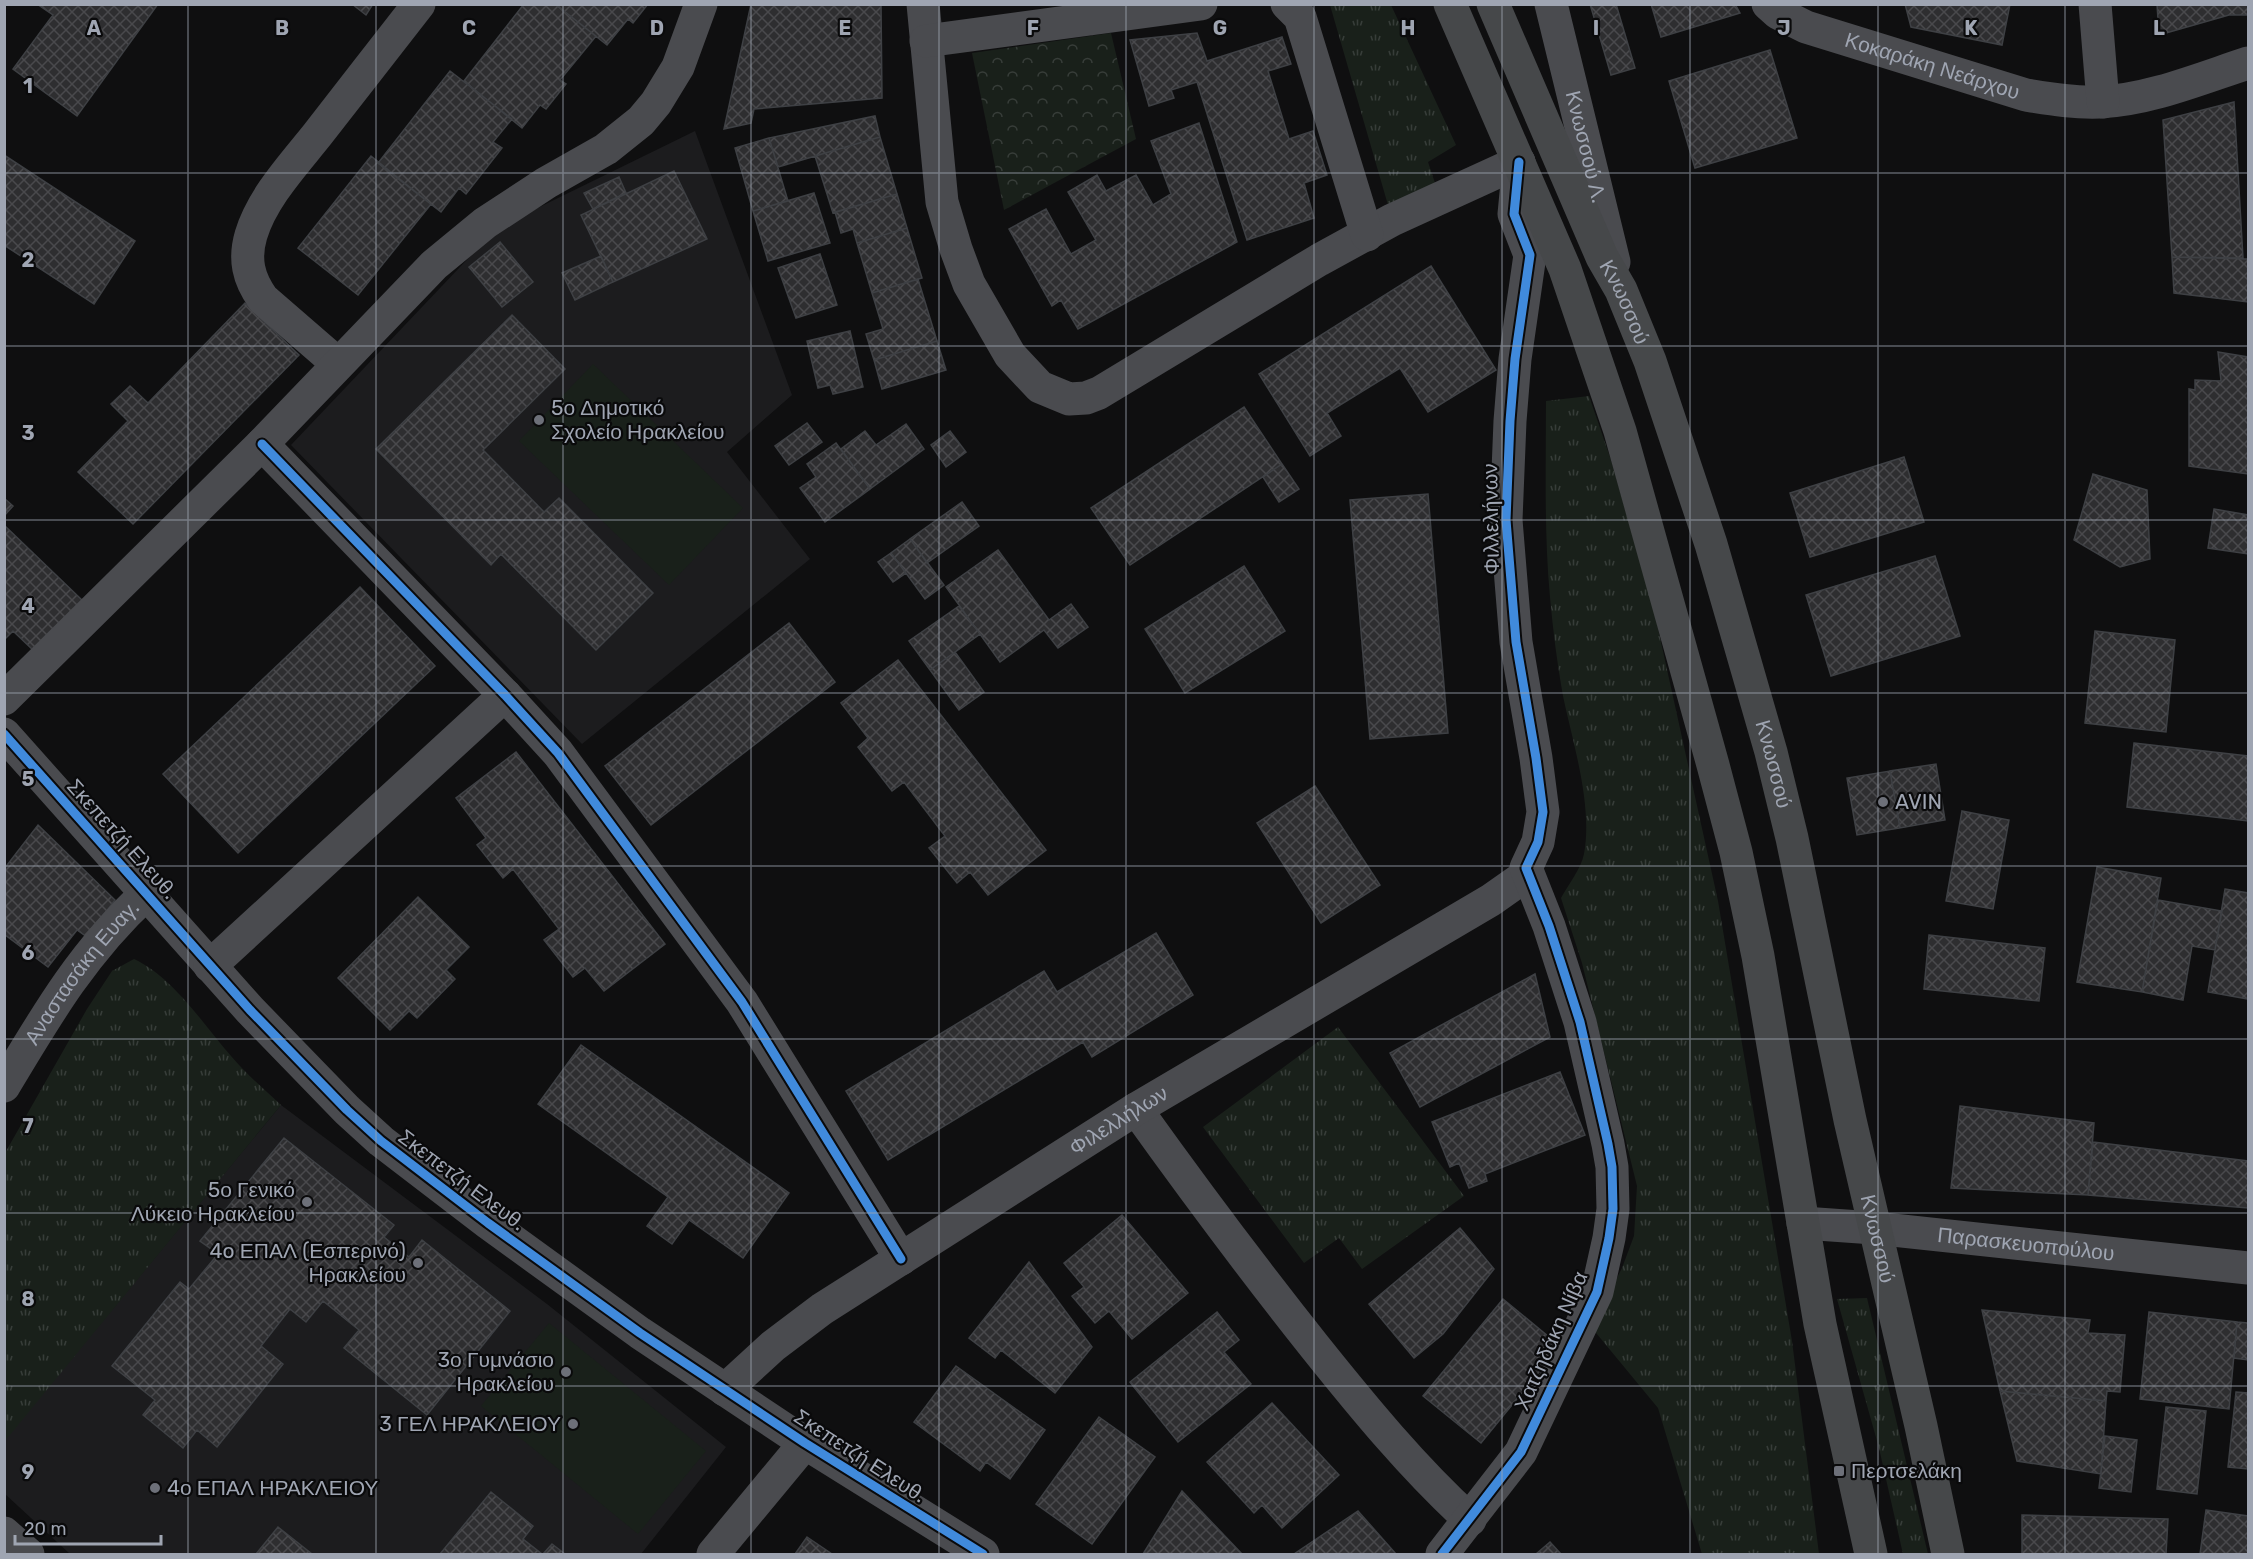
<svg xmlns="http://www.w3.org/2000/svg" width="2253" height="1559" font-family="Rubik,sans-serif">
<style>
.built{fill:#1c1c1e}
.grass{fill:url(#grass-tufts)}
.forest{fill:url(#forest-crowns)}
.park{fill:#19201a}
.building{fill:url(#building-cross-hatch);stroke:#3e4044;stroke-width:1.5}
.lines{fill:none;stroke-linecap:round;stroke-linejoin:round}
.minor{stroke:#4a4b4f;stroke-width:33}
.major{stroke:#46484a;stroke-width:33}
.cycleway-casing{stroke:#0a0a0b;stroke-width:13}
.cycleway{stroke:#408adc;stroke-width:9}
.grid{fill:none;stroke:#9fa5b2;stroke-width:1.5;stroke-opacity:0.55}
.poi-dot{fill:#6d7079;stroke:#0a0a0b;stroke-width:2}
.labels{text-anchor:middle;stroke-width:4.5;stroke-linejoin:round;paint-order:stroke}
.street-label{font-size:21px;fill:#9fa5b2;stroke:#0a0a0b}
.poi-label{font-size:21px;fill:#9fa5b2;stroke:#0a0a0b;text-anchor:start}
.grid-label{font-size:20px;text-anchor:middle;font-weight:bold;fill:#9fa5b2;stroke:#0a0a0b;stroke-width:4.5;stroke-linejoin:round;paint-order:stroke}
</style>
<defs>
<pattern id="grass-tufts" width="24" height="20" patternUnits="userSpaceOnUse" patternTransform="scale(1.5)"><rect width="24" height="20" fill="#19201a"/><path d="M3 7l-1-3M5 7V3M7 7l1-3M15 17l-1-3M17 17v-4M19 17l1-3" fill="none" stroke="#373d39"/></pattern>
<pattern id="forest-crowns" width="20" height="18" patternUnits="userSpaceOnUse" patternTransform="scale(1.5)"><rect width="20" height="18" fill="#19201a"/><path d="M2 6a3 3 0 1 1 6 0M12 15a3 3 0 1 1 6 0" fill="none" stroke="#373d39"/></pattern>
<pattern id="building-cross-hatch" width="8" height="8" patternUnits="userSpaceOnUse" patternTransform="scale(1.5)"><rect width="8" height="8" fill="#2e2e30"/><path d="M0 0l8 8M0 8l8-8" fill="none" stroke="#49494c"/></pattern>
</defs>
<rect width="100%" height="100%" fill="#0f0f10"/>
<path class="built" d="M 695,131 L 792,395 L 727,452 L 810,559 L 582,744 L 291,445 L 497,228 Z
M 281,1105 L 547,1304 L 726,1447 L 641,1554 L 70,1554 L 5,1494 L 4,1441 Z"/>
<path class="grass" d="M 1330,5 L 1391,5 L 1456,145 L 1428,162 L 1435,183 L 1388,205 Z
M 1589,396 L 1611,460 L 1655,615 L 1718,901 L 1792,1341 L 1819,1554 L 1702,1554 L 1658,1408 L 1592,1328 L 1622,1268 L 1634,1236 L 1637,1186 L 1582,963 L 1561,898 C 1568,885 1581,869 1584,854 C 1593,806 1573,743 1563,696 C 1557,663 1553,630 1550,597 C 1544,532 1546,466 1546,401 Z
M 134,959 C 173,977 203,1024 231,1056 C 246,1074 264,1089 281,1105 L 5,1441 L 5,1153 L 87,1009 L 112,971 Z
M 1338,1027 L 1464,1196 L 1362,1269 L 1339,1238 L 1304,1263 L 1203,1127 Z
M 1867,1298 L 1928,1554 L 1903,1554 L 1879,1448 L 1837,1299 Z"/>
<path class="forest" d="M 1111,33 L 1136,139 L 1004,210 L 972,53 Z"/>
<path class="park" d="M 593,364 L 743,508 L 669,585 L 519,441 Z
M 549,1323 L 706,1451 L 638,1534 L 481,1406 Z"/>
<path class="building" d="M 37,4 L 158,4 L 77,116 L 13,69 L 53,15 Z
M 352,4 L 373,4 L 366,15 Z
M 524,4 L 555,4 L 596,36 L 560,80 L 566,84 L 546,109 L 540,105 L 522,128 L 464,81 Z
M 555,4 L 648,4 L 633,23 L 628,19 L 607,45 Z
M 751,4 L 881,4 L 882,98 L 754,109 L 751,123 L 724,129 Z
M 1590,4 L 1616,4 L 1635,68 L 1611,75 Z
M 1651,4 L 1735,4 L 1740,13 L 1661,37 Z
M 1905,4 L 2010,4 L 2002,45 L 1911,27 Z
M 2157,4 L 2248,4 L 2248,15 L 2229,15 L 2159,35 Z
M 1197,33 L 1207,61 L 1282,37 L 1291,64 L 1268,71 L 1289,139 L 1313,131 L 1327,175 L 1304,183 L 1314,218 L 1247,240 L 1197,82 L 1171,90 L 1174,98 L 1149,106 L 1130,40 Z
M 1770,50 L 1797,138 L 1695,168 L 1669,81 Z
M 450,71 L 512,119 L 493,142 L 502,148 L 466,194 L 459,188 L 441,212 L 378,163 Z
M 2234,102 L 2243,258 L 2172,257 L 2163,120 Z
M 875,116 L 880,137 L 778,167 L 769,138 Z
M 1199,123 L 1237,242 L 1078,329 L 1061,300 L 1052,306 L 1009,229 L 1046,209 L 1071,254 L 1096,240 L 1068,192 L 1097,175 L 1106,191 L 1136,175 L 1153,205 L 1171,194 L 1151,141 Z
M 880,137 L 897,194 L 833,213 L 815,156 Z
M 769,138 L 788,201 L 753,211 L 735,148 Z
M 4,155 L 135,241 L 94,304 L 4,245 Z
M 371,156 L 431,204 L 358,295 L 298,248 Z
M 674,171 L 707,239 L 613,282 L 581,215 Z
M 619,177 L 626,193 L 593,209 L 584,193 Z
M 814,193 L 830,243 L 768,261 L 753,211 Z
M 897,194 L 907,228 L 857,243 L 853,229 L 841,233 L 835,212 Z
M 907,228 L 922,278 L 872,293 L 857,243 Z
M 500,242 L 533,282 L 502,307 L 469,267 Z
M 820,254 L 837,305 L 796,318 L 778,268 Z
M 601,256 L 613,282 L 575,300 L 562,273 Z
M 2172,257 L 2248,259 L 2248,302 L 2174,293 Z
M 1431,266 L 1496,370 L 1428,412 L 1400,368 L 1327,413 L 1341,436 L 1310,456 L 1259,374 Z
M 918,279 L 937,341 L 874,360 L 866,334 L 883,329 L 872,293 Z
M 245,303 L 299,355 L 133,524 L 78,472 L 128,421 L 111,404 L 130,386 L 148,403 Z
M 512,315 L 565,369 L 483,450 L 544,512 L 559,498 L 653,593 L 596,650 L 501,554 L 491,565 L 376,449 Z
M 850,331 L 863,387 L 833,394 L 830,385 L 818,388 L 807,341 Z
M 937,341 L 946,370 L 882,389 L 874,360 Z
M 2218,352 L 2248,357 L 2248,474 L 2189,466 L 2189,389 L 2195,390 L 2195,380 L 2221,381 Z
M 1244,407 L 1282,464 L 1130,565 L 1091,508 Z
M 807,423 L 822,442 L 789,465 L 775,446 Z
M 906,424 L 924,449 L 870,489 L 841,449 L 865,431 L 876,445 Z
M 950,431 L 966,452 L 946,467 L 931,445 Z
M 836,443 L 870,489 L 825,522 L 800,488 L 816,477 L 807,464 Z
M 1904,457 L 1924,522 L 1810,557 L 1790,493 Z
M 1282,464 L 1299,489 L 1279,502 L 1263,477 Z
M 2093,474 L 2147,490 L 2150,559 L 2120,567 L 2074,540 Z
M 1428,494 L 1448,733 L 1370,739 L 1350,500 Z
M 4,498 L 13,506 L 4,516 Z
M 962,502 L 979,526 L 927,563 L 910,539 Z
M 2214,509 L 2248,515 L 2248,554 L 2208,548 Z
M 4,525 L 83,601 L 34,651 L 13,631 L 4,640 Z
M 910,539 L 944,585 L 925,599 L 891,553 Z
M 998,550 L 1049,620 L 1071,604 L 1088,627 L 1058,648 L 1044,630 L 1000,662 L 946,587 Z
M 891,553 L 906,573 L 893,582 L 878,562 Z
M 1935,556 L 1960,636 L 1831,676 L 1806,595 Z
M 1244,566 L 1285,631 L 1185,693 L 1145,629 Z
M 360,587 L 435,666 L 238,853 L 163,774 Z
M 959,606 L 980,634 L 930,670 L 909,641 Z
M 789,623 L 835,682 L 651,825 L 605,766 Z
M 2095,631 L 2175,640 L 2166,732 L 2085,723 Z
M 955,652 L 984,692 L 959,710 L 930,670 Z
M 898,660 L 1046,850 L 988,895 L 970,872 L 957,883 L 929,848 L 945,836 L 904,782 L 892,791 L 858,747 L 868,738 L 841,703 Z
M 2134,743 L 2248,756 L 2248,821 L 2127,807 Z
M 516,752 L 665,944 L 604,991 L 585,968 L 573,977 L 544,940 L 559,929 L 513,869 L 503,878 L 477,845 L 486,838 L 456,798 Z
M 1936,764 L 1945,820 L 1900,828 L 1890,771 Z
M 1890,771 L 1900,828 L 1857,835 L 1847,778 Z
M 1315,786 L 1380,885 L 1321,923 L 1257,823 Z
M 1962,811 L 2009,820 L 1993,909 L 1946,901 Z
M 38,825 L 115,900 L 87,937 L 77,930 L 48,967 L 4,934 L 4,869 Z
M 2097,867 L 2161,878 L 2142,992 L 2077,982 Z
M 2225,889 L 2248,893 L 2248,999 L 2208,992 Z
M 418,897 L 469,947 L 446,970 L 455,979 L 417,1018 L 409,1011 L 390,1030 L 338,978 Z
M 2158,900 L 2222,911 L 2215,950 L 2192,946 L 2183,1000 L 2142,992 Z
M 1156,933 L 1193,995 L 1092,1057 L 1083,1042 L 888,1160 L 846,1091 L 1044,971 L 1057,992 Z
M 1929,935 L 2045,948 L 2039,1001 L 1924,989 Z
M 1535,974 L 1550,1037 L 1420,1107 L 1390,1053 Z
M 581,1045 L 789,1193 L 743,1258 L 689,1220 L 672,1244 L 647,1226 L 668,1197 L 538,1104 Z
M 1560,1072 L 1585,1135 L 1485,1174 L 1487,1181 L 1469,1188 L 1459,1163 L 1450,1167 L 1432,1122 Z
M 1960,1106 L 2094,1123 L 2088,1195 L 1951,1188 Z
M 284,1138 L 394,1225 L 384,1237 L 409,1257 L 422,1240 L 510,1311 L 427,1415 L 344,1348 L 359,1330 L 323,1301 L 306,1322 L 290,1309 L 261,1346 L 283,1364 L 217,1447 L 197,1430 L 183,1448 L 143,1415 L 155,1400 L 112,1366 L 180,1282 L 189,1289 L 218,1254 L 200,1241 Z
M 2093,1142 L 2248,1161 L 2248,1208 L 2088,1195 Z
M 1122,1215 L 1188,1293 L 1132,1339 L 1109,1311 L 1095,1323 L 1072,1296 L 1084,1287 L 1064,1263 Z
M 1460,1228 L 1494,1269 L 1443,1334 L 1414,1358 L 1369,1304 Z
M 1029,1262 L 1092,1347 L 1055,1393 L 1001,1350 L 995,1358 L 969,1338 Z
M 1503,1299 L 1560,1346 L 1481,1443 L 1423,1396 Z
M 1982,1310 L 2090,1320 L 2088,1333 L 2125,1335 L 2120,1392 L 2107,1391 L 2106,1401 L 2000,1391 Z
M 1217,1312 L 1239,1340 L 1224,1352 L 1251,1384 L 1178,1442 L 1130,1382 Z
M 2149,1312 L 2237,1322 L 2229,1409 L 2140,1399 Z
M 2237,1322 L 2248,1323 L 2248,1360 L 2234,1358 Z
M 956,1366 L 1045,1430 L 1010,1479 L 986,1462 L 980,1471 L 914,1422 Z
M 2000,1391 L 2106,1401 L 2101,1474 L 2017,1461 Z
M 2236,1392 L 2248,1393 L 2248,1469 L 2228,1467 Z
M 1272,1403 L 1339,1475 L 1282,1528 L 1262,1505 L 1254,1513 L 1207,1462 Z
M 2166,1407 L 2206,1411 L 2197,1494 L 2157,1489 Z
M 1099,1417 L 1155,1457 L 1092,1544 L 1036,1504 Z
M 2105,1436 L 2137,1440 L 2131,1492 L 2099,1488 Z
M 1182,1491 L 1242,1554 L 1143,1554 Z
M 491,1492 L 533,1526 L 523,1539 L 542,1554 L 440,1554 Z
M 2206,1510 L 2248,1516 L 2248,1554 L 2200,1554 Z
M 1358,1511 L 1396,1554 L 1294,1554 Z
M 2022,1515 L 2168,1519 L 2166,1554 L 2022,1554 Z
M 278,1527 L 312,1554 L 256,1554 Z
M 807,1537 L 832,1554 L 795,1554 Z
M 1550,1542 L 1561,1554 L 1536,1554 Z
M 552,1544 L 565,1554 L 543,1554 Z"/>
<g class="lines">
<g class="minor">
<path d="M 923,4 L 942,202 L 956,249 L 969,284 L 1010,355 L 1040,387 L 1069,399 L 1086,398 L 1099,393 L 1319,260 L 1392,220 L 1519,162"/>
<path d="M 1287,4 L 1300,17 L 1367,235"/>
<path id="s1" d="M 1551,4 L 1614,262"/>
<path id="s2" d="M 1768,4 L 1778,13 L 1806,27 L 2026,95 C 2051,99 2075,103 2100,102 C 2149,100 2202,78 2248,63"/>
<path d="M 2095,4 L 2103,102"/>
<path d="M 926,41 L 1201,4"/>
<path d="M 338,364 L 263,299 C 248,278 244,259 251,235 C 262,198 293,165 317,135 C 351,91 385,48 419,4"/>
<path d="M 262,444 L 505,695 L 558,753 L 742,1002 L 901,1259"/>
<path d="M 4,699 L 262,444 L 434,265 L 485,223 L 546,183 L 606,149 L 641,121 L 656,103 L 678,67 L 701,4"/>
<path d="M 4,734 L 250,1010 L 347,1110 L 381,1141 L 488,1223 L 640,1333 L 805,1443 L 983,1554"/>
<path d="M 210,966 L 505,695"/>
<path id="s3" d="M 4,1086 C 47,1014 84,951 146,894"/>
<path d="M 1136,1109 C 1194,1190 1253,1269 1315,1347 C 1363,1407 1413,1468 1470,1520"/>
<path id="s4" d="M 1803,1223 L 1874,1228 L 2248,1268"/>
<path id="s5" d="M 725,1390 L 773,1346 L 822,1309 L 1136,1109 L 1491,900 L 1528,874"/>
<path d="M 4,1533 L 28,1554"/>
<path d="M 713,1554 L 805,1443"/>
<path d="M 1442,1554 L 1521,1452 L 1597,1292 L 1609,1238 L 1613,1209 L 1612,1167 L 1608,1144 L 1580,1022 L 1549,926 L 1526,868 L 1538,842 L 1543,812 L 1536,758 L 1516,642 L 1506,520 L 1510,421 L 1515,359 L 1530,255 L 1514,214 L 1519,162"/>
</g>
<g class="major">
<path d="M 1450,4 L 1565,269 L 1620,431 L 1713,765 L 1736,852 L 1758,956 L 1820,1324 L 1871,1554"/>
<path id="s6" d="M 1493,4 L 1602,257 L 1621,290 L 1650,361 L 1711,544 L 1771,752 L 1792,838 L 1850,1120 L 1921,1426 L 1948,1554"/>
</g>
<defs>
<path id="cycleway" d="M 262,444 L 505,695 L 558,753 L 742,1002 L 901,1259
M 4,734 L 250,1010 L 347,1110 L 381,1141 L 488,1223 L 640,1333 L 805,1443 L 983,1554
M 1442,1554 L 1521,1452 L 1597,1292 L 1609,1238 L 1613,1209 L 1612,1167 L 1608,1144 L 1580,1022 L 1549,926 L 1526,868 L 1538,842 L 1543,812 L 1536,758 L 1516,642 L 1506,520 L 1510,421 L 1515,359 L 1530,255 L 1514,214 L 1519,162"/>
</defs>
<use href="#cycleway" class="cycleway-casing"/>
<use href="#cycleway" class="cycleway"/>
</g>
<path class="grid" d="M 188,4 L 188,1554M 376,4 L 376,1554M 563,4 L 563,1554M 751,4 L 751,1554M 939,4 L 939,1554M 1126,4 L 1126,1554M 1314,4 L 1314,1554M 1502,4 L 1502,1554M 1690,4 L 1690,1554M 1878,4 L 1878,1554M 2065,4 L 2065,1554M 4,173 L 2248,173M 4,346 L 2248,346M 4,520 L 2248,520M 4,693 L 2248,693M 4,866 L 2248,866M 4,1039 L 2248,1039M 4,1213 L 2248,1213M 4,1386 L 2248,1386"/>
<g class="poi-dot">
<circle cx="539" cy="420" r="6"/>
<circle cx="1883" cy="802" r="6"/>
<circle cx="307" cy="1202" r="6"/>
<circle cx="418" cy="1263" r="6"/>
<circle cx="566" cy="1372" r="6"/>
<circle cx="573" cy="1424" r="6"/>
<rect x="1833" y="1465" width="12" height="12" rx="3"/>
<circle cx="155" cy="1488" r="6"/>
</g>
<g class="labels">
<g class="street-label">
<text dy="7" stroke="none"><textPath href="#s2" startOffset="177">Κοκαράκη Νεάρχου</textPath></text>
<text dy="7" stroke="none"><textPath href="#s1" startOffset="147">Κνωσσού Λ.</textPath></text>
<text dy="7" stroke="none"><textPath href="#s6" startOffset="326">Κνωσσού</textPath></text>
<text transform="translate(1491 519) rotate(-91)" y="7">Φιλλελήνων</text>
<text dy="7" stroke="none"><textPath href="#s6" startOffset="812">Κνωσσού</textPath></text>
<text transform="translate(122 839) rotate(48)" y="7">Σκεπετζή Ελευθ.</text>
<text dy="7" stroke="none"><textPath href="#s3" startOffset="138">Αναστασάκη Ευαγ.</textPath></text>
<text dy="7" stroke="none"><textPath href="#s5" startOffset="478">Φιλελλήλων</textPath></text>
<text transform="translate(462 1180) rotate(37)" y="7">Σκεπετζή Ελευθ.</text>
<text dy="7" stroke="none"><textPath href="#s6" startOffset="1298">Κνωσσού</textPath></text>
<text dy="7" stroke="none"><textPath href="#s4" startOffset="224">Παρασκευοπούλου</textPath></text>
<text transform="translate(1551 1341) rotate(-66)" y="7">Χατζηδάκη Νίβα</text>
<text transform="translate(860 1456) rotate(33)" y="7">Σκεπετζή Ελευθ.</text>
</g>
<g class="poi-label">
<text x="551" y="415">5ο Δημοτικό<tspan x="551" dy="24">Σχολείο Ηρακλείου</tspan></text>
<text x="1895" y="809">AVIN</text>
<text x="295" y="1197" text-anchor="end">5ο Γενικό<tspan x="295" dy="24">Λύκειο Ηρακλείου</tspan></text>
<text x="406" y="1258" text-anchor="end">4o ΕΠΑΛ (Εσπερινό)<tspan x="406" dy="24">Ηρακλείου</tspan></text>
<text x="554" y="1367" text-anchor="end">3ο Γυμνάσιο<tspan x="554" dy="24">Ηρακλείου</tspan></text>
<text x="561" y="1431" text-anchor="end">3 ΓΕΛ ΗΡΑΚΛΕΙΟΥ</text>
<text x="1851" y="1478">Περτσελάκη</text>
<text x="167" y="1495">4ο ΕΠΑΛ ΗΡΑΚΛΕΙΟΥ</text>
</g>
</g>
<g class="grid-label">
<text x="94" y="35">A</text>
<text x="282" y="35">B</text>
<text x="469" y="35">C</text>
<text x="657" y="35">D</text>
<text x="845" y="35">E</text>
<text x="1033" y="35">F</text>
<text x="1220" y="35">G</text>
<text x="1408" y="35">H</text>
<text x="1596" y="35">I</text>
<text x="1784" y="35">J</text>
<text x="1971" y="35">K</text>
<text x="2159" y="35">L</text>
<text x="28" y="93">1</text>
<text x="28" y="267">2</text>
<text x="28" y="440">3</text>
<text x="28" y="613">4</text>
<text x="28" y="786">5</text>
<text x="28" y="960">6</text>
<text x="28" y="1133">7</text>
<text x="28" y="1306">8</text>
<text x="28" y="1479">9</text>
</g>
<rect width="2253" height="1559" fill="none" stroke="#9fa5b2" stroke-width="12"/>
<path d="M15 1535v9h146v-9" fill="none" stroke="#9fa5b2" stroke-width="3"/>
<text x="24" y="1535" font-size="18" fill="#9fa5b2" stroke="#0a0a0b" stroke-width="4.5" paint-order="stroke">20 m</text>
</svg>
